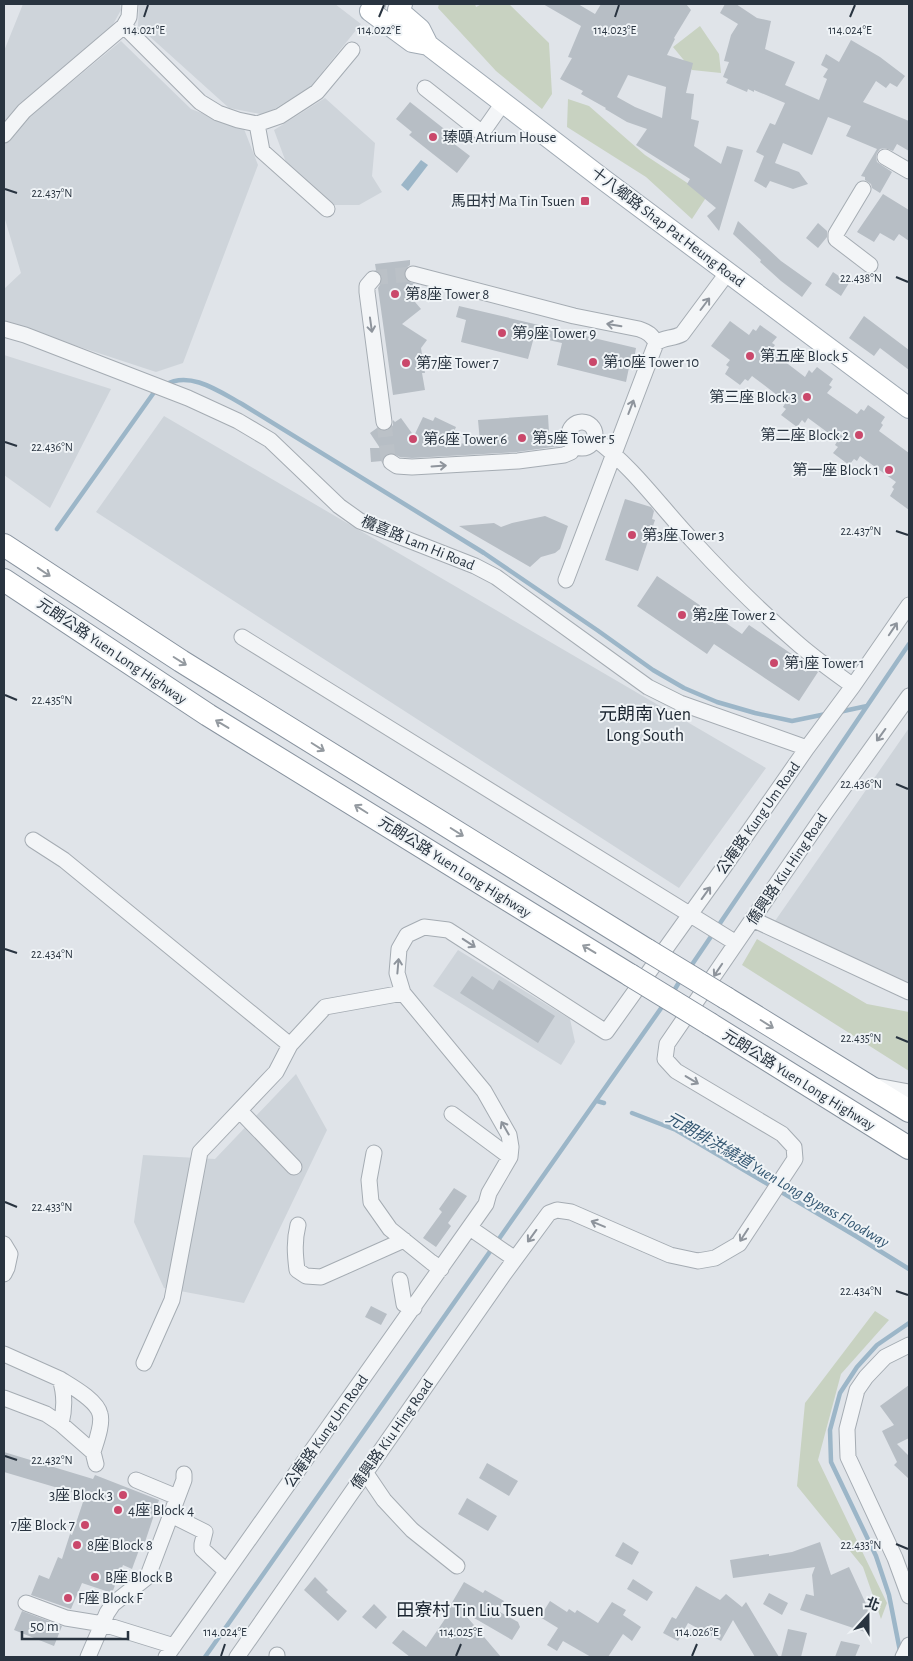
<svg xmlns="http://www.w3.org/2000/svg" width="913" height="1661" font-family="'Alegreya Sans','Noto Sans TC',sans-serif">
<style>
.built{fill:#ced4da}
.green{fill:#c8d2c1}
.water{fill:#9cb6c8}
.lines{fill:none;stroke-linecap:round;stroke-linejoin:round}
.stream{stroke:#9cb6c8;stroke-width:4.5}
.building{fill:#b7bec5;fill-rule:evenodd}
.minor-tunnel{stroke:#bbc1c7;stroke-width:15;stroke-dasharray:15 8;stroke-linecap:butt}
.minor-casing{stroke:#a5acb3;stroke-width:17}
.major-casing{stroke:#a0aab4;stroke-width:22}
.highway-casing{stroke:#88939f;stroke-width:24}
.minor{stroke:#f3f5f7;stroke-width:15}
.major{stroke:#fff;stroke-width:20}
.highway{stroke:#fff;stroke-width:22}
.highway-bridge-casing{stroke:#88939f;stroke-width:24;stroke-linecap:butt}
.highway-bridge{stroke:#fff;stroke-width:22}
.oneway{stroke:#8e949c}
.oneway2{stroke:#949aa0}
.ticks{fill:none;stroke:#293440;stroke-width:2}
.poi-dot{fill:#ca486b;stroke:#eff3f6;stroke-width:2}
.labels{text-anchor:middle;stroke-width:4;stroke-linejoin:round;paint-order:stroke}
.poi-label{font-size:15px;fill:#293440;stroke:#eff3f6;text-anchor:start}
.street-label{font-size:15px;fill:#293440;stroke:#eff3f6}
.water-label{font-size:16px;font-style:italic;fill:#345772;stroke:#eff3f6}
.quarter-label{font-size:18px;fill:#1b2530;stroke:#eff3f6}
.ticks-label{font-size:12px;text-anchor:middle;fill:#293440;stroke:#eff3f6;stroke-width:4;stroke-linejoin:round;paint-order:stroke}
</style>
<rect width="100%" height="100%" fill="#e0e4e9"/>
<path class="built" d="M 23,4 L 120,4 L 121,10 L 110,30 L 4,125 L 4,51 Z
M 139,4 L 335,4 L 361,24 L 311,86 L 265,115 L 229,108 L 138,26 Z
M 121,41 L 191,109 L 244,129 L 258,165 L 183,363 L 156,372 L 4,322 L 4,289 L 21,273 L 4,216 L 4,145 L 16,128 Z
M 325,98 L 375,143 L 372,176 L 382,192 L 359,205 L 334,205 L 287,165 L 274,130 Z
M 4,355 L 111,389 L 50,508 L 4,475 Z
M 164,416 L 766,768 L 679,888 L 96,512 Z
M 909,728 L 909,999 L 766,934 Z
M 458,950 L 570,1019 L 575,1042 L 561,1065 L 433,986 Z
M 296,1074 L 327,1130 L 244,1303 L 164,1288 L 134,1222 L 143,1155 L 215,1159 Z"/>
<path class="green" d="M 439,4 L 475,4 L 476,7 L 482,4 L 509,4 L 549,43 L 552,94 L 542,109 L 496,71 L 438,8 Z
M 700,26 L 719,54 L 721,73 L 692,70 L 673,47 Z
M 568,99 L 589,106 L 645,155 L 707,196 L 692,219 L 646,177 L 567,127 Z
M 757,939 L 867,1004 L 909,1012 L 909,1071 L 742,965 Z
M 875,1311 L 889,1320 L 841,1374 L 818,1460 L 887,1603 L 881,1619 L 863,1567 L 797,1486 L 805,1403 Z"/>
<path class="water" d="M 421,160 L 428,165 L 408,191 L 401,185 Z"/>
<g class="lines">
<path class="stream" d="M 165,385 C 190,370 220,392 242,404 L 484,553 L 597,630 L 653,670 L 684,688 L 717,702 L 755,713 L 792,721 L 826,714
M 57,529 L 155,391 L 158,389
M 839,712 L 867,706
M 689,969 L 909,644
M 672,994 L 681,979
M 597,1101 L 604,1103
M 632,1113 L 676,1130 L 854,1235 L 909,1269
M 900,1651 L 889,1595 L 876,1556 L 831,1462 L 830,1430 L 840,1393 L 857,1367 L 877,1345 L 909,1323
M 205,1657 L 664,1004"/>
</g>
<path class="building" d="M 543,4 L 578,4 L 595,14 L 601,4 L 686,4 L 691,10 L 674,38 L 675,39 L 667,55 L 693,63 L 686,93 L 694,94 L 691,119 L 699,121 L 694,146 L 721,164 L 727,146 L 743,150 L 719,231 L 707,216 L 716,208 L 687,184 L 690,179 L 636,145 L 647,129 L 627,122 L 605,109 L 606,108 L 581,94 L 583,91 L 560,79 L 572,58 L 568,57 L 581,26 ZM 628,75 L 666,87 L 662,118 L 635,107 L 617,97 Z
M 725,4 L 736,4 L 757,18 L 771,21 L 765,49 L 795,62 L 785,85 L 819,100 L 827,79 L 823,77 L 828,69 L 821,65 L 826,54 L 839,62 L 851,40 L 880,57 L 905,76 L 897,87 L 890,83 L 886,88 L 876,81 L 863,102 L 909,121 L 909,151 L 897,144 L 893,151 L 885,148 L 880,149 L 877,153 L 876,157 L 877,162 L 892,172 L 880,193 L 872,188 L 871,184 L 865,180 L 865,177 L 861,176 L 877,149 L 846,136 L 851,126 L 828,117 L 812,155 L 783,143 L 775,163 L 799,172 L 808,184 L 793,189 L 770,181 L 766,188 L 754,181 L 764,156 L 756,152 L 770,123 L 775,125 L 785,103 L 754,90 L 754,92 L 748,89 L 747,92 L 726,83 L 728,79 L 723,77 L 729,62 L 724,61 L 731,35 L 738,24 L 720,13 Z
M 410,102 L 457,139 L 453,143 L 470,156 L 457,173 L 409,135 L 412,132 L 396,119 Z
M 883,194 L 909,210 L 909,241 L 899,234 L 894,241 L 880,233 L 874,242 L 857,232 Z
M 738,221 L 781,261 L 812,283 L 802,297 L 781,281 L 760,262 L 761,260 L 733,234 Z
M 818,223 L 827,231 L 827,237 L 818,248 L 806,238 Z
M 410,260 L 410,265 L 406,268 L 404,276 L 407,281 L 415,284 L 416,287 L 404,289 L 421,309 L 402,324 L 427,340 L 421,348 L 425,373 L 422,373 L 425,390 L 393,395 L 378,288 L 382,281 L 382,276 L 379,272 L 376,270 L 375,264 Z
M 833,272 L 849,283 L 841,296 L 825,285 Z
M 459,306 L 636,348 L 634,359 L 631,358 L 626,382 L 557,365 L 562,343 L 539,338 L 534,337 L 528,359 L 461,342 L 466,320 L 456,317 Z
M 864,316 L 909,350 L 909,370 L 880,348 L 874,356 L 849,338 Z
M 730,321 L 749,335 L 753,329 L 756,331 L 760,325 L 777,337 L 772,343 L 775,345 L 771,351 L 805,377 L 809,370 L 812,373 L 817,367 L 833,379 L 829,385 L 832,387 L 827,393 L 857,414 L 861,409 L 864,411 L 868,405 L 885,417 L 881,423 L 883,425 L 879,431 L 909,453 L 909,510 L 890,496 L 894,489 L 892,487 L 896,482 L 860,456 L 857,461 L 854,459 L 849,465 L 833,453 L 838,447 L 835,445 L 838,440 L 808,418 L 805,423 L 802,420 L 797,427 L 781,415 L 786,409 L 783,407 L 786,402 L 764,385 L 752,376 L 748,381 L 745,379 L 740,385 L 725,374 L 729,367 L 726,365 L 730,360 L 711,346 Z
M 548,415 L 549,433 L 559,433 L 560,446 L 517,452 L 412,458 L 400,457 L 391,453 L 384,456 L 382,461 L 371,462 L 370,448 L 380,448 L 370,433 L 377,428 L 385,431 L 389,430 L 393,425 L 393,420 L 395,422 L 401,418 L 414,436 L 423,417 L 433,421 L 435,417 L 456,427 L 449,443 L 456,442 L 457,444 L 480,442 L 478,420 Z
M 625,499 L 651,507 L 654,511 L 652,519 L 655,520 L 638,571 L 605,560 Z
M 545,516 L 568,526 L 560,549 L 555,553 L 541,557 L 530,567 L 459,526 L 494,523 L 501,527 L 512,523 Z
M 657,576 L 742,634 L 749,625 L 818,672 L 799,701 L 714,644 L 707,654 L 637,606 Z
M 472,976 L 493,990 L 499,980 L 555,1016 L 538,1043 L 460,993 Z
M 454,1188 L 467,1196 L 448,1223 L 451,1226 L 436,1247 L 423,1238 L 442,1212 L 439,1209 Z
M 371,1306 L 387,1314 L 381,1325 L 365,1317 Z
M 909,1385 L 909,1438 L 897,1444 L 909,1456 L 909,1479 L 894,1465 L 897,1462 L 882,1431 L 894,1425 L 880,1406 Z
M 4,1452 L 93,1479 L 95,1475 L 159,1500 L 142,1551 L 139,1550 L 132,1569 L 123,1565 L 112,1593 L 82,1583 L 71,1609 L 31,1595 L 39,1575 L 49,1579 L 58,1557 L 62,1559 L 70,1534 L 72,1535 L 85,1496 L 4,1472 Z
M 487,1463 L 518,1481 L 509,1496 L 479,1478 Z
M 467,1498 L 497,1516 L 488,1531 L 458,1514 Z
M 623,1542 L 639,1552 L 632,1565 L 615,1556 Z
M 820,1542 L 831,1575 L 849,1567 L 867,1606 L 869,1620 L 865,1632 L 800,1610 L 806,1594 L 814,1596 L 812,1575 L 815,1567 L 733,1578 L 730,1560 L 769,1554 L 769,1556 L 792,1552 Z
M 315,1577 L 328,1590 L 326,1592 L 347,1611 L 338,1621 L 304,1590 Z
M 633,1579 L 653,1592 L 647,1601 L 627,1589 Z
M 464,1582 L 483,1593 L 485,1590 L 504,1601 L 498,1611 L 518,1622 L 520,1627 L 512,1640 L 462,1611 L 501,1657 L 410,1657 L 392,1643 L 403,1630 L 426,1647 L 445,1619 L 443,1618 Z
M 696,1586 L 720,1600 L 726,1594 L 742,1607 L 746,1602 L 779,1657 L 755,1657 L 733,1620 L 721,1641 L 688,1623 L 678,1641 L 663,1633 L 672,1617 L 676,1619 Z
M 769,1593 L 788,1603 L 782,1615 L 763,1604 Z
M 550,1601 L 567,1612 L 569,1609 L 575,1613 L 577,1610 L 598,1623 L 612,1602 L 626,1610 L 623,1615 L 641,1627 L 632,1641 L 623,1634 L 608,1657 L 591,1657 L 563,1641 L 557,1651 L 547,1645 L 558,1628 L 540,1617 Z
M 374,1604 L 387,1617 L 376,1629 L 362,1617 Z
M 22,1611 L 62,1626 L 54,1646 L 14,1630 Z
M 788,1629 L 807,1633 L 801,1657 L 781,1657 Z
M 841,1641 L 860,1645 L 855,1657 L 835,1657 Z"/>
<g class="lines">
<path class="minor-tunnel" d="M 373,279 L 379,277 L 413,274
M 384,422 L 388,458 L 391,462"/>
<defs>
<path id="minor" d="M 124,26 L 200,102 L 218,113 L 238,120 L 257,124 L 262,151 L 327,209
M 425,88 L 482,133 L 503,103
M 257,124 L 280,116 L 317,92 L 352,50
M 4,135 L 24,111 L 124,26 L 129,17 L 130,4
M 885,157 L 909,171
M 863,189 L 836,234 L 836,239 L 870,265
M 413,274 L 574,316 L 639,329 C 648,332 652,335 656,343
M 373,279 L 367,286 L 367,292 L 384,422
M 4,329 L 25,335 L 188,398 L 238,421 L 270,440 L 339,506 L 360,521 L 475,566 L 496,577 L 648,687 L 680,703 L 807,748
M569 435a13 13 0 1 1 26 0a13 13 0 1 1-26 0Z
M 595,439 C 633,467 660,506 692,540 C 725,576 759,610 796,642 C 814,658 834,672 853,686
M 391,462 L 397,466 L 412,467 L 518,461 L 564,455 L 571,452 L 575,445
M 566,580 L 656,343 C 664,337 673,339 682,334 L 728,272
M 242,637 L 736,943
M 33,840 L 64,860 L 290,1045
M 752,919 L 909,992
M 877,1086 L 909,1092
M 240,1111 L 294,1167
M 452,1114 L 510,1157
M 374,1153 L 369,1180 L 371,1202 L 390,1229 L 431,1262 L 441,1269
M 298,1225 C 294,1241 295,1254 297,1270 L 306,1276 L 321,1277 L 404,1240
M 470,1228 L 515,1259
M 4,1244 L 10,1254 L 7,1268 L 4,1274
M 400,1280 L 404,1304 L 414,1308
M 909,1345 L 885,1357 L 866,1377 L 857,1390 L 847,1429 L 848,1457 L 895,1558 L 909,1596
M 4,1354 L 60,1379 C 65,1394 65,1408 61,1424
M 144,1363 L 172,1300 L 200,1152 L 276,1072 L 290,1045 L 325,1007 L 403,993
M 60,1379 C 71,1386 97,1400 100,1414 C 103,1424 96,1442 93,1452
M 4,1398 L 46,1414 L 61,1424 L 93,1452 L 96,1464
M 365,1472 L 384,1500 L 412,1530 L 457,1566
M 136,1480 L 177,1497
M 171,1515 L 205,1532 L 202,1544 L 202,1549 L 226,1571
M 26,1603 L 66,1618 L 103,1624 L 174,1646
M 88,1657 L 107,1613 L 113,1604 L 146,1578 L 149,1573 L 184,1480 L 184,1474
M 166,1657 L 486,1204 L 489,1193 L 510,1157 L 511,1147 L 509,1135 L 484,1091 L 403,993 L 397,973 L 399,949 L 407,935 L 424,927 L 448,930 L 606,1032 L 724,867 L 807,748 L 853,686 L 909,605
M 237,1657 L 504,1274 L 549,1213 L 557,1210 L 571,1212 L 670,1255 L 698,1261 L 715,1258 L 739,1244 L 795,1159 L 794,1147 L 782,1134 L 676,1071 L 665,1059 L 667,1044 L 826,812 L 909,696
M 277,1657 L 277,1655
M 903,1657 L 909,1645"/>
<path id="major" d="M 375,4 L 370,11 L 412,42 L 428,45
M 402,4 L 398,10 L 420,29 L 428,45 L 604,180 L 909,408"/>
<path id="highway" d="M 4,545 L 181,661 L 647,950
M 4,580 L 208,715 L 630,975
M 726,998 L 909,1111
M 710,1024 L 909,1148"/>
</defs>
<use href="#minor" class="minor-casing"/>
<use href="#major" class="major-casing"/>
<use href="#highway" class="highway-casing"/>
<use href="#minor" class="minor"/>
<use href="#major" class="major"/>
<use href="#highway" class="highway"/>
<defs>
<path id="highway-bridge" d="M 647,950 L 726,998
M 630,975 L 710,1024"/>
</defs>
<use href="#highway-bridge" class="highway-bridge-casing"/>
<use href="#highway-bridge" class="highway-bridge"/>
</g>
<defs><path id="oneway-shaft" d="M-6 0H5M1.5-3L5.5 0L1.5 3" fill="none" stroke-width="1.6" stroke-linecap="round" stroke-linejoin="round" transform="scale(1.25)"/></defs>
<g class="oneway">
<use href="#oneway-shaft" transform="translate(705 304) rotate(-53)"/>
<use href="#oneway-shaft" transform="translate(371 325) rotate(82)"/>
<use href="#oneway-shaft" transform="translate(614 325) rotate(-171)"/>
<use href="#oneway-shaft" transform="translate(631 407) rotate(-69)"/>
<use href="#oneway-shaft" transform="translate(439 466) rotate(-4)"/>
<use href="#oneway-shaft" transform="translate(893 629) rotate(-56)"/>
<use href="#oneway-shaft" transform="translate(881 735) rotate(126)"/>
<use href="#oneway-shaft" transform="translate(706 893) rotate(-54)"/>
<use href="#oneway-shaft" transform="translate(469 943) rotate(33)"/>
<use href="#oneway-shaft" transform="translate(398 966) rotate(-85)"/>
<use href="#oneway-shaft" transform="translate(718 970) rotate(124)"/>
<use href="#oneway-shaft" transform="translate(692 1080) rotate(31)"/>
<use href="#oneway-shaft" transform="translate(505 1128) rotate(-120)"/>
<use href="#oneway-shaft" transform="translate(598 1224) rotate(-157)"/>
<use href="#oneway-shaft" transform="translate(744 1235) rotate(123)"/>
<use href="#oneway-shaft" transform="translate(532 1236) rotate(126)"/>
</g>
<g class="oneway2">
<use href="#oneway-shaft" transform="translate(44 572) rotate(34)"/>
<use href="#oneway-shaft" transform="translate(180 661) rotate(32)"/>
<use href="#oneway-shaft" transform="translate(222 724) rotate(-149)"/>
<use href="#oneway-shaft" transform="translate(318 747) rotate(32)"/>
<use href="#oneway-shaft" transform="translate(361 809) rotate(-148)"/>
<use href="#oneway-shaft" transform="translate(457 832) rotate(32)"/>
<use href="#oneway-shaft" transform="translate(589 949) rotate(-149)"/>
<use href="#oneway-shaft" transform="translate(767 1024) rotate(32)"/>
</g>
<path class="ticks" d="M 144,17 L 148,5M 379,17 L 384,5M 615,17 L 619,5M 850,17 L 855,5M 5,189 L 17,193M 896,277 L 908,282M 5,442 L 17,446M 896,531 L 908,535M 5,695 L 17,700M 896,784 L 908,789M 5,949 L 17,953M 896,1037 L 908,1042M 5,1202 L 17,1207M 896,1291 L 908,1295M 5,1456 L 17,1460M 896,1544 L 908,1549M 221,1656 L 225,1644M 456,1656 L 461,1644M 692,1656 L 697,1644"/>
<g class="poi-dot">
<circle cx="433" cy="137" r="5"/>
<rect x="580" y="196" width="10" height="10" rx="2.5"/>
<circle cx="395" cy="294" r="5"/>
<circle cx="502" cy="333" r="5"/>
<circle cx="750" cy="356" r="5"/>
<circle cx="593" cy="362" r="5"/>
<circle cx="406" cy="363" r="5"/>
<circle cx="807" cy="397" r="5"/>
<circle cx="859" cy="435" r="5"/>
<circle cx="522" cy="438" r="5"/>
<circle cx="413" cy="439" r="5"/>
<circle cx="889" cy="470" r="5"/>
<circle cx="632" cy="535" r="5"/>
<circle cx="682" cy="615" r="5"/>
<circle cx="774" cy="663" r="5"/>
<circle cx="123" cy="1495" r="5"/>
<circle cx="118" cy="1510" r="5"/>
<circle cx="85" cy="1525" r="5"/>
<circle cx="77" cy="1545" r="5"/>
<circle cx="95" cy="1577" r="5"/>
<circle cx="68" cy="1598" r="5"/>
</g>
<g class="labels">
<g class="poi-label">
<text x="443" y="142">瑧頤 Atrium House</text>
<text x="575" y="206" text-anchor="end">馬田村 Ma Tin Tsuen</text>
<text x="405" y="299">第8座 Tower 8</text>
<text x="512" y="338">第9座 Tower 9</text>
<text x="760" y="361">第五座 Block 5</text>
<text x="603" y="367">第10座 Tower 10</text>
<text x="416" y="368">第7座 Tower 7</text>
<text x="797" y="402" text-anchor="end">第三座 Block 3</text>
<text x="849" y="440" text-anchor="end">第二座 Block 2</text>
<text x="532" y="443">第5座 Tower 5</text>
<text x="423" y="444">第6座 Tower 6</text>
<text x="879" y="475" text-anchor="end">第一座 Block 1</text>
<text x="642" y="540">第3座 Tower 3</text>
<text x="692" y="620">第2座 Tower 2</text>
<text x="784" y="668">第1座 Tower 1</text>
<text x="113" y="1500" text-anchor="end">3座 Block 3</text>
<text x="128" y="1515">4座 Block 4</text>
<text x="75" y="1530" text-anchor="end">7座 Block 7</text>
<text x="87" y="1550">8座 Block 8</text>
<text x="105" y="1582">B座 Block B</text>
<text x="78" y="1603">F座 Block F</text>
</g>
<g class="street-label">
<text transform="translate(668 227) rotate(37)" y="5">十八鄉路 Shap Pat Heung Road</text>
<text transform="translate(418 543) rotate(22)" y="5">欖喜路 Lam Hi Road</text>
<text transform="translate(112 651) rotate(34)" y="5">元朗公路 Yuen Long Highway</text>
<text transform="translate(758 818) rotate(-55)" y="5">公庵路 Kung Um Road</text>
<text transform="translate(455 867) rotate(32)" y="5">元朗公路 Yuen Long Highway</text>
<text transform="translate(787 869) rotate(-56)" y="5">僑興路 Kiu Hing Road</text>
<text transform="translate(799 1080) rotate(32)" y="5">元朗公路 Yuen Long Highway</text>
<text transform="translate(326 1431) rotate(-55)" y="5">公庵路 Kung Um Road</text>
<text transform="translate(392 1434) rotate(-55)" y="5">僑興路 Kiu Hing Road</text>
</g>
<g class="water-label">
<text transform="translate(778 1179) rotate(30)" y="6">元朗排洪繞道 Yuen Long Bypass Floodway</text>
</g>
<g class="quarter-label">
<text x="645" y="720">元朗南 Yuen<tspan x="645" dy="21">Long South</tspan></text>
<text x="470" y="1616">田寮村 Tin Liu Tsuen</text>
</g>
</g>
<g class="ticks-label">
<text x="850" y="34">114.024°E</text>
<text x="144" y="34">114.021°E</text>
<text x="379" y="34">114.022°E</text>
<text x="615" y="34">114.023°E</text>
<text x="52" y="197">22.437°N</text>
<text x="861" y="282">22.438°N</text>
<text x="52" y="451">22.436°N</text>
<text x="861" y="535">22.437°N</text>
<text x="52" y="704">22.435°N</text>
<text x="861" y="788">22.436°N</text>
<text x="52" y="958">22.434°N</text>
<text x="861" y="1042">22.435°N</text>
<text x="52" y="1211">22.433°N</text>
<text x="861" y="1295">22.434°N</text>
<text x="52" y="1464">22.432°N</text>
<text x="861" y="1549">22.433°N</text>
<text x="225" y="1636">114.024°E</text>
<text x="461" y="1636">114.025°E</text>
<text x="697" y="1636">114.026°E</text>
</g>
<rect width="913" height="1661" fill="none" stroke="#293440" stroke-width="10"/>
<g transform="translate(868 1616) rotate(21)" stroke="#eff3f6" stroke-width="4" paint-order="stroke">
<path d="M0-4L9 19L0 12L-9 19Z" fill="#293440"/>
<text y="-8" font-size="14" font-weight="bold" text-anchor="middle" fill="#293440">北</text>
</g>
<path d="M22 1631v8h106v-8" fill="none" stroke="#293440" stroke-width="2.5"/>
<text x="30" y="1631" font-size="15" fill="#293440" stroke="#eff3f6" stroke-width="4" paint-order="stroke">50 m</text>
</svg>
